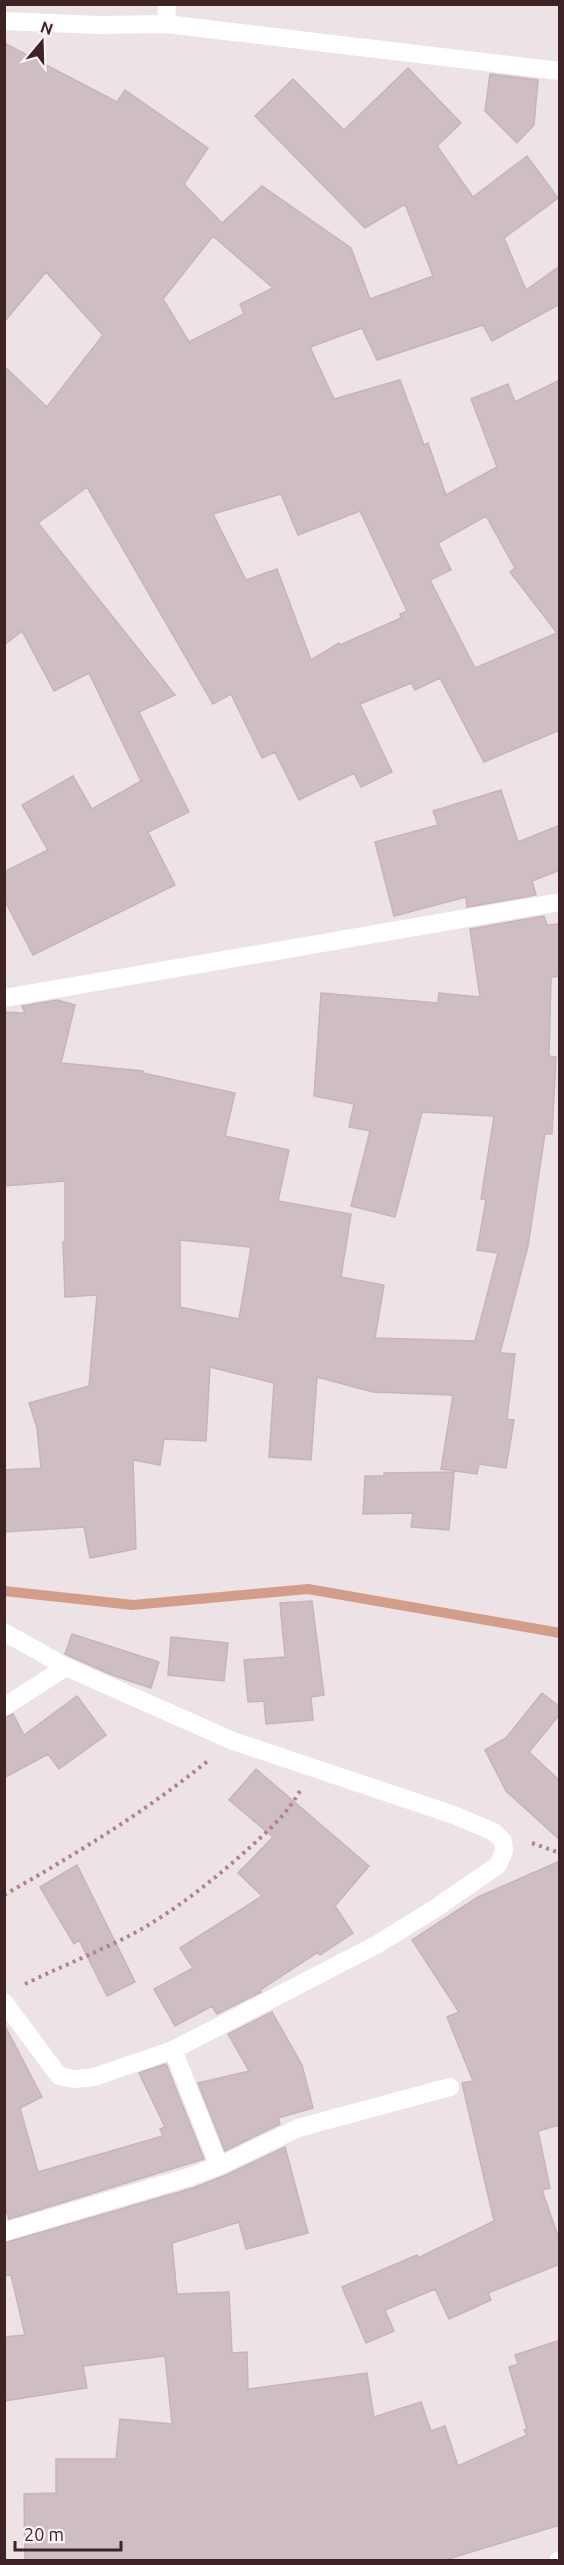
<svg xmlns="http://www.w3.org/2000/svg" width="564" height="2565" font-family="Ubuntu,sans-serif">
<style>
.lines{fill:none;stroke-linecap:round;stroke-linejoin:round}
.stream{stroke:#d39e89;stroke-width:10}
.building{fill:#cebec3;stroke:#c7b4ba;stroke-width:1.5;fill-rule:evenodd}
.path{stroke:#b1828b;stroke-width:4;stroke-dasharray:3 4.5;stroke-linecap:butt}
.minor{stroke:#fff;stroke-width:18}
</style>
<rect width="100%" height="100%" fill="#ede2e6"/>
<g class="lines">
<path class="stream" d="M 4,1591 L 133,1605 L 308,1589 L 560,1633"/>
</g>
<path class="building" d="M 4,43 L 117,102 L 125,90 L 208,148 L 184,184 L 222,223 L 262,186 L 351,248 L 370,299 L 433,276 L 405,204 L 365,228 L 255,116 L 293,79 L 344,130 L 408,68 L 461,123 L 437,146 L 473,197 L 527,156 L 558,198 L 504,238 L 526,290 L 560,266 L 560,304 L 492,341 L 483,325 L 377,360 L 362,328 L 310,347 L 334,399 L 400,380 L 424,445 L 428,443 L 446,495 L 497,467 L 471,399 L 508,384 L 515,402 L 560,380 L 560,730 L 484,762 L 440,678 L 415,690 L 411,683 L 360,704 L 392,772 L 361,787 L 354,773 L 299,800 L 275,752 L 262,758 L 231,694 L 213,704 L 87,487 L 38,523 L 175,695 L 139,712 L 189,812 L 148,832 L 175,885 L 33,955 L 4,899 L 4,872 L 48,850 L 22,805 L 73,776 L 92,809 L 141,781 L 89,673 L 54,691 L 22,631 L 4,645 L 4,366 L 47,407 L 103,335 L 46,272 L 4,322 ZM 213,236 L 273,288 L 240,304 L 244,314 L 189,342 L 163,299 ZM 281,494 L 298,535 L 360,511 L 407,611 L 400,614 L 401,618 L 340,645 L 339,643 L 311,660 L 277,569 L 246,580 L 213,514 ZM 486,516 L 515,568 L 510,572 L 557,633 L 475,668 L 430,580 L 451,570 L 438,543 Z
M 490,74 L 538,80 L 534,125 L 517,143 L 485,111 Z
M 501,790 L 518,842 L 560,825 L 560,870 L 532,881 L 536,895 L 467,907 L 466,897 L 394,916 L 375,842 L 438,825 L 433,811 Z
M 544,916 L 547,925 L 560,924 L 560,976 L 551,977 L 549,1056 L 556,1057 L 552,1134 L 545,1134 L 528,1246 L 500,1353 L 515,1354 L 507,1419 L 514,1420 L 506,1468 L 479,1464 L 477,1474 L 441,1469 L 453,1395 L 373,1392 L 317,1377 L 311,1460 L 269,1457 L 274,1383 L 210,1367 L 206,1441 L 164,1439 L 160,1465 L 133,1460 L 136,1549 L 90,1558 L 84,1527 L 4,1532 L 4,1470 L 41,1468 L 37,1428 L 29,1403 L 89,1386 L 97,1295 L 65,1297 L 63,1242 L 65,1242 L 65,1181 L 4,1186 L 4,1012 L 25,1013 L 22,1006 L 57,1000 L 75,1005 L 61,1063 L 143,1071 L 143,1073 L 235,1093 L 225,1136 L 289,1150 L 278,1201 L 351,1214 L 341,1277 L 384,1285 L 375,1338 L 475,1341 L 498,1253 L 477,1250 L 486,1200 L 481,1199 L 494,1116 L 422,1112 L 395,1217 L 351,1206 L 370,1131 L 349,1127 L 354,1104 L 314,1096 L 321,993 L 438,1003 L 439,993 L 480,997 L 470,929 ZM 180,1240 L 251,1247 L 239,1319 L 180,1307 Z
M 454,1472 L 449,1530 L 411,1527 L 413,1513 L 363,1514 L 365,1476 L 384,1476 L 384,1473 Z
M 312,1601 L 324,1695 L 311,1697 L 313,1720 L 266,1724 L 264,1701 L 248,1702 L 244,1660 L 285,1657 L 280,1603 Z
M 72,1634 L 159,1662 L 151,1688 L 112,1675 L 65,1654 Z
M 171,1637 L 228,1643 L 224,1681 L 168,1675 Z
M 542,1693 L 560,1707 L 560,1714 L 529,1752 L 560,1781 L 560,1840 L 506,1791 L 485,1750 L 506,1738 Z
M 77,1696 L 106,1735 L 59,1769 L 48,1754 L 4,1778 L 4,1718 L 13,1714 L 24,1735 Z
M 256,1769 L 369,1866 L 335,1906 L 353,1933 L 320,1955 L 318,1952 L 260,1990 L 261,1992 L 217,2014 L 212,2006 L 175,2026 L 154,1989 L 193,1968 L 180,1948 L 262,1896 L 238,1873 L 273,1837 L 229,1800 Z
M 560,1861 L 560,2125 L 538,2131 L 550,2188 L 542,2190 L 560,2242 L 560,2264 L 488,2293 L 491,2300 L 449,2319 L 435,2289 L 385,2310 L 394,2331 L 366,2343 L 342,2287 L 417,2255 L 418,2258 L 494,2221 L 462,2083 L 473,2081 L 447,2017 L 459,2012 L 412,1940 L 478,1897 Z
M 77,1865 L 135,1982 L 107,1996 L 79,1940 L 74,1944 L 40,1887 Z
M 272,2012 L 302,2065 L 313,2108 L 278,2118 L 280,2124 L 225,2151 L 198,2083 L 249,2071 L 228,2034 Z
M 4,2024 L 42,2097 L 20,2108 L 38,2172 L 163,2136 L 160,2129 L 165,2127 L 139,2073 L 166,2064 L 204,2159 L 9,2219 L 4,2204 Z
M 285,2147 L 308,2233 L 246,2249 L 239,2222 L 172,2243 L 177,2294 L 229,2292 L 232,2353 L 247,2352 L 248,2389 L 367,2373 L 374,2417 L 421,2402 L 431,2431 L 445,2426 L 458,2466 L 527,2435 L 524,2430 L 527,2429 L 509,2367 L 518,2364 L 515,2355 L 560,2340 L 560,2525 L 445,2560 L 25,2560 L 24,2494 L 56,2493 L 56,2459 L 116,2459 L 120,2419 L 172,2424 L 165,2356 L 83,2366 L 87,2388 L 4,2401 L 4,2337 L 25,2335 L 11,2275 L 4,2276 L 4,2243 L 193,2188 L 224,2176 Z"/>
<g class="lines">
<path class="path" d="M 532,1843 L 560,1853
M 4,1895 C 76,1854 145,1812 209,1760
M 25,1984 C 58,1968 92,1954 125,1938 C 167,1917 214,1880 248,1849 C 267,1832 287,1814 300,1791"/>
<path class="minor" d="M 4,21 L 98,25 L 166,24 L 560,71
M 166,24 L 167,4
M 4,998 L 560,902
M 4,1632 L 66,1667 L 233,1741 L 454,1815 L 494,1832 L 503,1841 L 504,1851 L 498,1865 L 436,1908 L 376,1945 L 173,2050 L 94,2077 L 75,2079 L 59,2076 L 4,2002
M 4,1707 L 66,1667
M 173,2050 L 219,2166
M 4,2232 L 189,2177 L 219,2166 L 298,2128 L 450,2087
M 559,2560 L 560,2560"/>
</g>
<rect width="564" height="2565" fill="none" stroke="#3e2226" stroke-width="12"/>
<g transform="translate(42 42) rotate(19)" stroke="#f9f3f5" stroke-width="4.5" paint-order="stroke">
<path d="M0-4.5L10 22L0 15L-10 22Z" fill="#3e2226"/>
<text y="-9" font-size="16" font-weight="bold" text-anchor="middle" fill="#3e2226">N</text>
</g>
<path d="M15 2541v9h106v-9" fill="none" stroke="#3e2226" stroke-width="3"/>
<text x="24" y="2541" font-size="18" fill="#3e2226" stroke="#f9f3f5" stroke-width="4.5" paint-order="stroke">20 m</text>
</svg>
